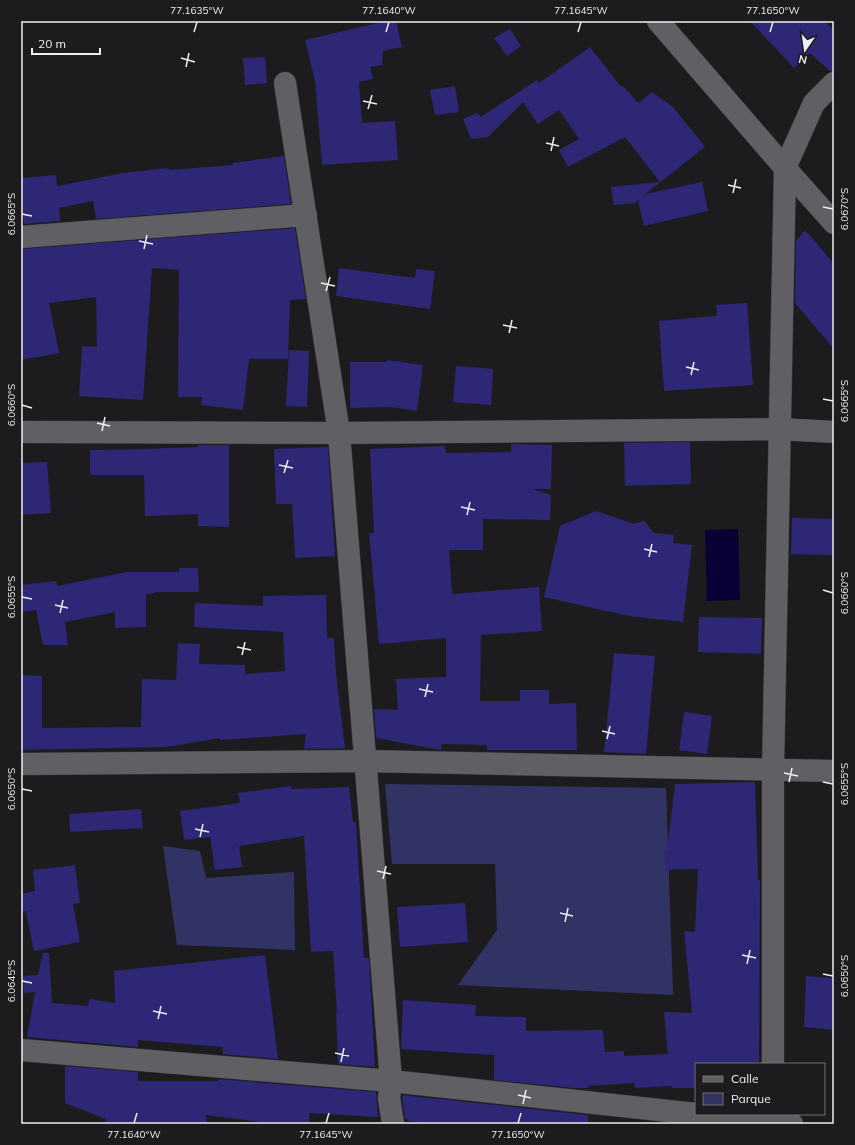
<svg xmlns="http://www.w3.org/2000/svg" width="855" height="1145" font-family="Mulish,sans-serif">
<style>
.green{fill:#323365}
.water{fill:#0a0035}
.building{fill:#2d2775}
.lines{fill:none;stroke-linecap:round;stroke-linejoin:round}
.street-casing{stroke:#393a3c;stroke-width:23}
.street{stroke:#606064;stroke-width:22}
.ticks{fill:none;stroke:#eeeef0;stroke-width:1.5}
.neatline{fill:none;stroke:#eeeef0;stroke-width:1.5}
.ticks-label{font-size:10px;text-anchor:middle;fill:#eeeef0}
</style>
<rect width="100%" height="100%" fill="#1c1c1f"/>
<path class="green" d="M 385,784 L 666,788 L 673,995 L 458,985 L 497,930 L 495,864 L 392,864 Z
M 163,846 L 200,851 L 206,878 L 294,872 L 295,950 L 177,945 Z"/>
<path class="water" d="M 738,529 L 740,600 L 707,601 L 705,530 Z"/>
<path class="building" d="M 386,21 L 396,21 L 402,47 L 383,51 L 382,65 L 370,67 L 373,79 L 359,82 L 362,123 L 395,121 L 398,160 L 322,165 L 315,81 L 305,40 Z
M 750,21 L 824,21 L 834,30 L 834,71 L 830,71 L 810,53 L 794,68 Z
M 510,29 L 521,46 L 507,56 L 494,38 Z
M 590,47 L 621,87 L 623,86 L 638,103 L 652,92 L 673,107 L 705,147 L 645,194 L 702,182 L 708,211 L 644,226 L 638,200 L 635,203 L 614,205 L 611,187 L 660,182 L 625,137 L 568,167 L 559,150 L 579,139 L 559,110 L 538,124 L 523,102 L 488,137 L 471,139 L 463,119 L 477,113 L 481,117 L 537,80 L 539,83 Z
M 265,57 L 267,83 L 245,85 L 243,58 Z
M 455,86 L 459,112 L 435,115 L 430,90 Z
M 284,156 L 291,204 L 96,219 L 93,201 L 59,208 L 60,221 L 24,224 L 21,194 L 21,178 L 56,175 L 57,186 L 124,173 L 168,168 L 169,170 L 233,165 L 232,163 Z
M 295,228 L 306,299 L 290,300 L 288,359 L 249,359 L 243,410 L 201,405 L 202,397 L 178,397 L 179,270 L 152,268 L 143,400 L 79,396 L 82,346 L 97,347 L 96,297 L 49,303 L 59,353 L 21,360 L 21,249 Z
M 805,230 L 834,264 L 834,349 L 795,303 L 796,241 Z
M 339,268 L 415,278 L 416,269 L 435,271 L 430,309 L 336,296 Z
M 747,303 L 753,385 L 664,391 L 659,321 L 717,316 L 716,305 Z
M 289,350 L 309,351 L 307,407 L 286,406 Z
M 387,360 L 423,365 L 417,411 L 391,407 L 350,408 L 350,362 L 387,362 Z
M 456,366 L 493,369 L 491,405 L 453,402 Z
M 690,442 L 691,484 L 625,486 L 624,443 Z
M 511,444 L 552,445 L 551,489 L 533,489 L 551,495 L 550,520 L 483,519 L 483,550 L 449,550 L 452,594 L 539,587 L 542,631 L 481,635 L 480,701 L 520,701 L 520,690 L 549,690 L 549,704 L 576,703 L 577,750 L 487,750 L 487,745 L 442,744 L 441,750 L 376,738 L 374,709 L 398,710 L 396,679 L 446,677 L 446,638 L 379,644 L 369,533 L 374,533 L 370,449 L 445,446 L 446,453 L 511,452 Z
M 198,445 L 229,445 L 229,527 L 198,526 L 198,514 L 145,516 L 144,475 L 90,475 L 90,450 L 143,449 L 198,447 Z
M 328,447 L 335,556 L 295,558 L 292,504 L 276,504 L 274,449 Z
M 47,462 L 51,513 L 21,515 L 21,463 Z
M 596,511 L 634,524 L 644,521 L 654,533 L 674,535 L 673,543 L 692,545 L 683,622 L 629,616 L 544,597 L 560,526 Z
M 792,518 L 834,519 L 834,555 L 791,554 Z
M 179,568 L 198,568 L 199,592 L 155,592 L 155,593 L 146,594 L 146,627 L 115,628 L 115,612 L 65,622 L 68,645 L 43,645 L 36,610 L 21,612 L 21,585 L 56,581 L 57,586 L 127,572 L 179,572 Z
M 326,595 L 327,638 L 334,638 L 336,674 L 345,748 L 304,749 L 306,734 L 220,740 L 220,738 L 166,747 L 21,750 L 21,675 L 42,676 L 42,728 L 141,727 L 142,679 L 176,680 L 178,643 L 200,644 L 199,664 L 245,665 L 245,674 L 285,671 L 283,632 L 194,627 L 195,603 L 263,606 L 263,596 Z
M 699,617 L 762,618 L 761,654 L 698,652 Z
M 614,653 L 655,656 L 646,754 L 604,752 Z
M 684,712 L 712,716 L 707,754 L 679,750 Z
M 755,782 L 758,880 L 760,880 L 759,1064 L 696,1064 L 696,1088 L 672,1088 L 672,1086 L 635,1088 L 634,1083 L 588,1086 L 588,1088 L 575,1088 L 494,1080 L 494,1055 L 401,1049 L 403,1000 L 476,1005 L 475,1016 L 526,1017 L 526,1031 L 603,1030 L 605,1052 L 624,1051 L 624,1056 L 668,1054 L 664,1012 L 692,1013 L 684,931 L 695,932 L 698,869 L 665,870 L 664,849 L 667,850 L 675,784 Z
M 291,786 L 292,789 L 349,787 L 353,822 L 356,822 L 364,958 L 369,958 L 375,1067 L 338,1064 L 336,1013 L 337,1013 L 333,951 L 311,952 L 304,836 L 239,846 L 242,867 L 215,870 L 210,837 L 184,840 L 180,811 L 240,803 L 238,793 Z
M 141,809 L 143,828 L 70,832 L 69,814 Z
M 75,865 L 80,903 L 73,904 L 80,942 L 34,951 L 26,911 L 21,912 L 21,894 L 35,891 L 33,870 Z
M 465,903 L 468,942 L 400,947 L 397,907 Z
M 43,953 L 49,953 L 52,1003 L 88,1006 L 89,999 L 115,1003 L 114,971 L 265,955 L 278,1059 L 222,1054 L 223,1047 L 138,1040 L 138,1047 L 27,1037 L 35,992 L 24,993 L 23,976 L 38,975 Z
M 806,976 L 834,978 L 834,1030 L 804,1027 Z
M 65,1066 L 138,1072 L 138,1081 L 218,1081 L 219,1079 L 376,1092 L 378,1117 L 309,1113 L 309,1124 L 274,1124 L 206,1115 L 207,1124 L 106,1124 L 106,1119 L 65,1103 Z
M 402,1095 L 588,1115 L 588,1124 L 440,1124 L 407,1121 L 408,1119 L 405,1119 Z"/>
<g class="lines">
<defs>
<path id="street" d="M 658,21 L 785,168 L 834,223
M 285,83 L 339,433 L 391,1081 L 389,1098 L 393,1124
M 21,237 L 306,215
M 21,432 L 339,433 L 779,429 L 834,432
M 21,764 L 366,761 L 834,771
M 21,1050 L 391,1081 L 696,1114
M 773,1064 L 773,770 L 785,168 L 814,103 L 834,83
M 698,1114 L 792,1124"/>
</defs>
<use href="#street" class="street-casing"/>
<use href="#street" class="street"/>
</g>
<path class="ticks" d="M 194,32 L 197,22M 386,32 L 389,22M 578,32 L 581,22M 770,32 L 773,22M 181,58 L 195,62M 186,67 L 189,53M 363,101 L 377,104M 368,109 L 372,95M 546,143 L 559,146M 551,151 L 554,137M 728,185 L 741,188M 733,193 L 736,179M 823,207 L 833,209M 22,214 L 32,216M 139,241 L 153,244M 144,249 L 147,235M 321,283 L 335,286M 326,291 L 330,277M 503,325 L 517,328M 509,333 L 512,320M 686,367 L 699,370M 691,375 L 694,362M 823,399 L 833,401M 22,405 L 32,408M 97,423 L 110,426M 102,431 L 105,417M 279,465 L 293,468M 284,473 L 288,460M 461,507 L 475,510M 467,515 L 470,502M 644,549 L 657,552M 649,557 L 652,544M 823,590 L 833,593M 22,597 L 32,599M 55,605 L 68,608M 60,613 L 63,600M 237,647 L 251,650M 242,655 L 245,642M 419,689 L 433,692M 425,697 L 428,684M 602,731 L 615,734M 607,739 L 610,726M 784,773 L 798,776M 789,782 L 792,768M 823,782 L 833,784M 22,789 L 32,791M 195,829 L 209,832M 200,837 L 203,824M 377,871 L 391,874M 383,879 L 386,866M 560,913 L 573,916M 565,922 L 568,908M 742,955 L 756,958M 747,964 L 750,950M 823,974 L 833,976M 22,981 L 32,983M 153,1011 L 167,1014M 158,1019 L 161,1006M 335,1053 L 349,1056M 341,1062 L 344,1048M 518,1095 L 531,1098M 523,1104 L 526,1090M 134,1123 L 137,1113M 326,1123 L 329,1113M 518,1123 L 521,1113"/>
<rect width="855" height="1145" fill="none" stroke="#1c1c1f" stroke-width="44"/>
<rect x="695" y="1063" width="130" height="52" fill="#1c1c1f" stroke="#707073"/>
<rect x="703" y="1076" width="20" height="6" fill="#606064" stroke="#707073"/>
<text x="731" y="1083" font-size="12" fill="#eeeef0">Calle</text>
<rect x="703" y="1093" width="20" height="12" fill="#323365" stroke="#707073"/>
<text x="731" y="1103" font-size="12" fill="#eeeef0">Parque</text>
<g transform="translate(805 50) rotate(193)" stroke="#1c1c1f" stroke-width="3" paint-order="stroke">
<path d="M0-3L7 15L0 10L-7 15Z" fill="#eeeef0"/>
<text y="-6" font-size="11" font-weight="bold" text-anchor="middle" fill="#eeeef0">N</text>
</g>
<path d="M32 48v6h68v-6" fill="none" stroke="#eeeef0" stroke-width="2"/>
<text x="38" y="48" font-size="12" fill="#eeeef0" stroke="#1c1c1f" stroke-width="3" paint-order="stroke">20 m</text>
<rect x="22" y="22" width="811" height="1101" class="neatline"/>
<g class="ticks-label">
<text x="197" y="14">77.1635°W</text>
<text x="389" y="14">77.1640°W</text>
<text x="581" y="14">77.1645°W</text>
<text x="773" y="14">77.1650°W</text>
<text transform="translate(844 209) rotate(-90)" y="4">6.0670°S</text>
<text transform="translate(11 214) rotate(-90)" y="4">6.0665°S</text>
<text transform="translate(844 401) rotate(-90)" y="4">6.0665°S</text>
<text transform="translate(11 405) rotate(-90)" y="4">6.0660°S</text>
<text transform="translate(844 593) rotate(-90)" y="4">6.0660°S</text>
<text transform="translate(11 597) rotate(-90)" y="4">6.0655°S</text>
<text transform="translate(844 784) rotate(-90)" y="4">6.0655°S</text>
<text transform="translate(11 789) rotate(-90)" y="4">6.0650°S</text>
<text transform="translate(844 976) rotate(-90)" y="4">6.0650°S</text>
<text transform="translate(11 981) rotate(-90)" y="4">6.0645°S</text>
<text x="134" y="1138">77.1640°W</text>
<text x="326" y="1138">77.1645°W</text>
<text x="518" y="1138">77.1650°W</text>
</g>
</svg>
